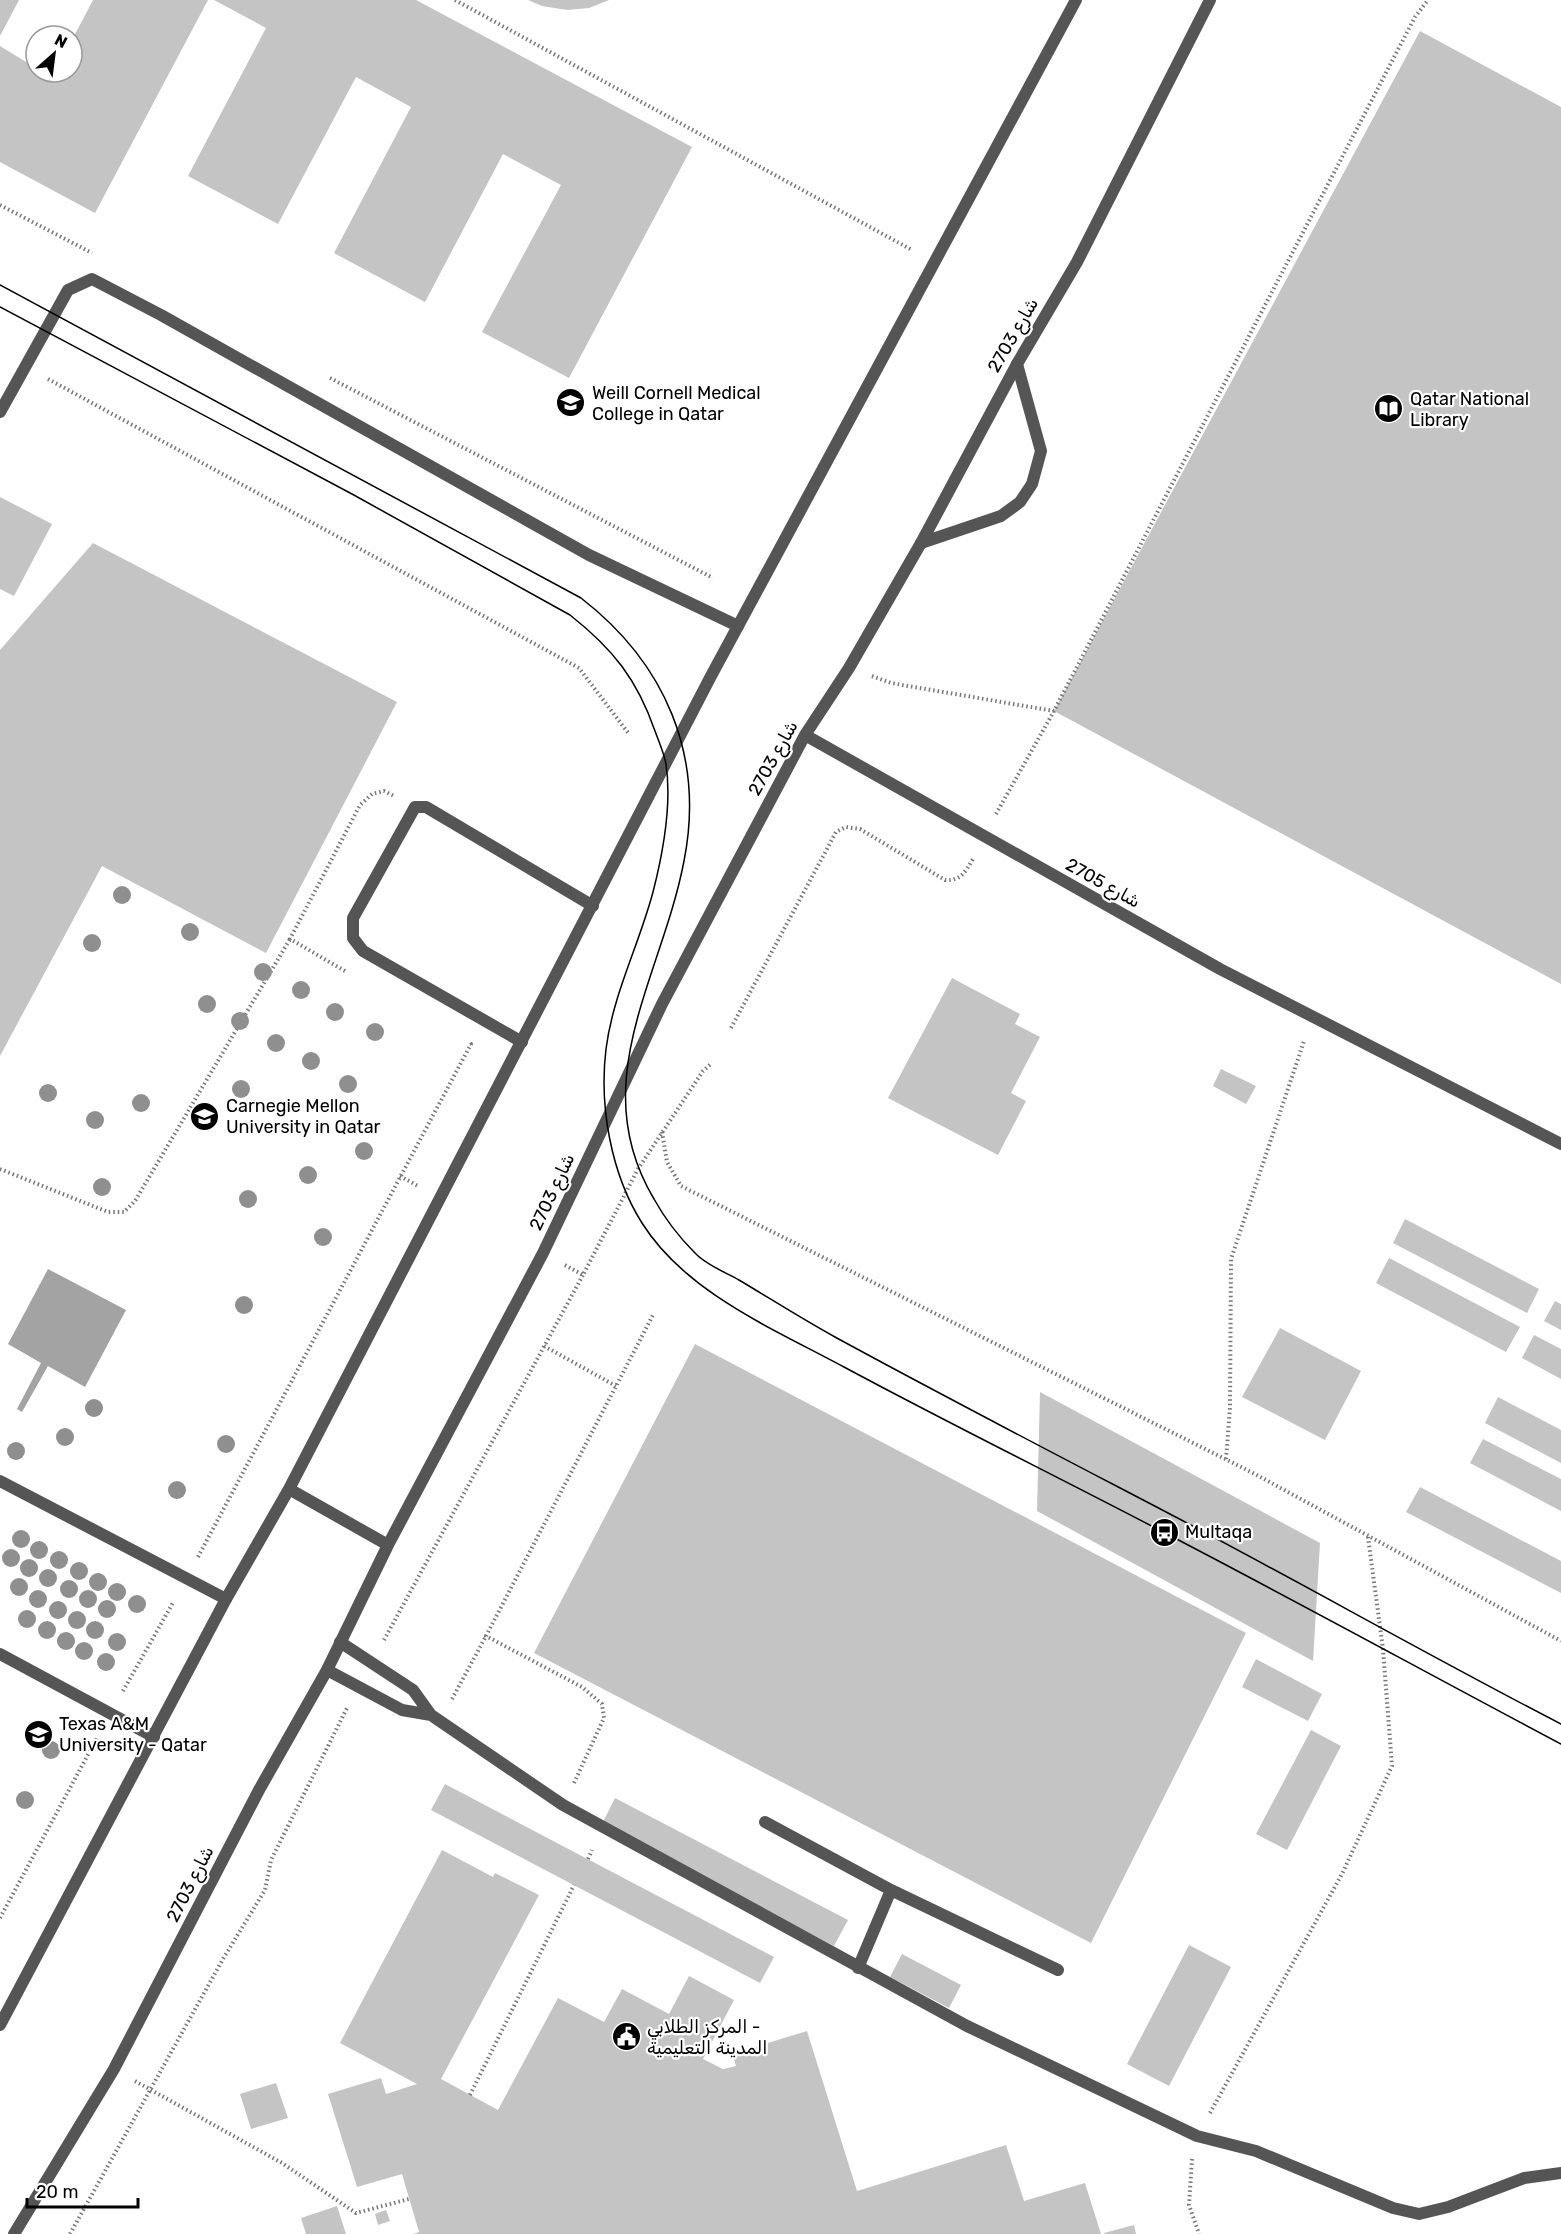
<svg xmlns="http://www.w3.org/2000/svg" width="1561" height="2234" font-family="Rubik,Cairo,sans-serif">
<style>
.water{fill:#a3a3a3}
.building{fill:#c4c4c4}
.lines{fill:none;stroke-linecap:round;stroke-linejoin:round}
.path{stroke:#777;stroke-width:4;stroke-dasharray:1.5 3;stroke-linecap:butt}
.service{stroke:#555;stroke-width:12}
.minor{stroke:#555;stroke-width:12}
.tram{stroke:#000;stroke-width:1.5}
.tree{fill:#8f8f8f}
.labels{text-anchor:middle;stroke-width:4.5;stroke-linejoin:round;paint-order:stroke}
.street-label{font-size:18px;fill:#000;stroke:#fff}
.poi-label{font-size:18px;fill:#000;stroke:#fff;text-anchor:start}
</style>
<rect width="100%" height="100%" fill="#fff"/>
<path class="water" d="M 48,1269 L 126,1310 L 85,1387 L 48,1366 L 22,1412 L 17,1409 L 41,1363 L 8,1344 Z"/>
<path class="building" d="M 0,0 L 19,0 L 0,36 Z
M 93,0 L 208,0 L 95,213 L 0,162 L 0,46 L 36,68 L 36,72 L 43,72 L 52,78 L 55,72 L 72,72 L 72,40 Z
M 214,0 L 416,0 L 692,147 L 569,378 L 482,332 L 561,185 L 503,154 L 425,302 L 334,253 L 411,107 L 356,77 L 278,224 L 188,176 L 266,28 Z
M 528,0 L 609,0 L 589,8 L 567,10 L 542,6 Z
M 1420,31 L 1561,107 L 1561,984 L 1054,711 Z
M 0,497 L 52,524 L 14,596 L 0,589 Z
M 93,543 L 397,702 L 266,953 L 102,866 L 0,1056 L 0,650 Z
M 952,978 L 1020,1014 L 1015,1024 L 1040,1037 L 1011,1093 L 1026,1101 L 998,1155 L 888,1098 Z
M 1221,1069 L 1256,1086 L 1246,1104 L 1213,1086 Z
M 1405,1219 L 1539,1289 L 1527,1313 L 1393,1243 Z
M 1389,1258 L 1520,1327 L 1506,1352 L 1376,1283 Z
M 1555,1301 L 1561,1304 L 1561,1330 L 1544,1321 Z
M 1280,1328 L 1361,1371 L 1325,1440 L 1242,1397 Z
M 1534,1335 L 1561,1349 L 1561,1379 L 1522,1358 Z
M 695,1344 L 1246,1633 L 1091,1943 L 534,1653 Z
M 1040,1392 L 1320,1543 L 1313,1661 L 1037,1511 Z
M 1498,1397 L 1561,1430 L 1561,1463 L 1485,1423 Z
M 1483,1439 L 1561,1479 L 1561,1511 L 1470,1463 Z
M 1420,1487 L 1561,1561 L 1561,1593 L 1406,1512 Z
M 1256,1659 L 1322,1694 L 1308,1721 L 1242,1687 Z
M 1311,1730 L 1341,1746 L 1287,1850 L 1256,1834 Z
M 445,1784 L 774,1957 L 760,1983 L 431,1810 Z
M 615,1798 L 848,1920 L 834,1946 L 602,1824 Z
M 442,1850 L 493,1877 L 495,1873 L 539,1895 L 441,2079 L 498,2110 L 558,1998 L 604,2022 L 622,1989 L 669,2014 L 689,1976 L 734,2000 L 703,2059 L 723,2069 L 736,2066 L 732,2054 L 807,2031 L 857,2191 L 1006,2145 L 1024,2201 L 1085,2183 L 1101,2234 L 413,2234 L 419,2232 L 402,2174 L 357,2187 L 328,2094 L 381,2078 L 386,2094 L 417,2084 L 340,2043 Z
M 1189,1945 L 1231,1967 L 1169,2086 L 1127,2064 Z
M 902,1954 L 961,1985 L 949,2008 L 890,1977 Z
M 276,2083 L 288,2118 L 251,2129 L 240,2094 Z
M 337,2206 L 346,2234 L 306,2234 L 301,2218 Z
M 386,2210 L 390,2221 L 378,2225 L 375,2214 Z
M 1134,2225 L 1136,2234 L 1104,2234 L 1104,2233 Z"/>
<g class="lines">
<path class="path" d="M 455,0 L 912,250
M 0,205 L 92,253
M 330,378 L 713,578
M 48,379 L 579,668 L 629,734
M 872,676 L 891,683 L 1054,711
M 996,814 L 1054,711 L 1415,17 L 1428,0
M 345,971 L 290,939 L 360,805 L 372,794 L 384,791 L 394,796
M 731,1028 L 836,832 L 846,827 L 860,829 L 945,880 C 961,881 965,872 973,859
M 662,1132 L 667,1162 L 681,1186 L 1255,1474 L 1561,1641
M 0,1169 L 108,1212 L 124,1212 L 135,1201 L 290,939
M 400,1176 L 418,1186
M 565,1265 L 583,1275 L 638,1169 L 703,1071 L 712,1063
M 544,1346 L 616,1386
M 1226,1459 L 1230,1408 L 1231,1259 L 1304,1041
M 198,1557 L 471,1044 L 468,1043
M 384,1640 L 583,1275
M 123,1691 L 174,1601
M 452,1699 L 486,1636
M 574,1783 L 604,1718 L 602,1704 L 582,1687 L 486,1636 L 654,1313
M 588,1859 L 592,1850
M 0,1918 L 98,1736
M 135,2081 L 282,2163 L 356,2213 L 409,2199
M 470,2095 L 574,1885
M 1210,2113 L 1342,1874 L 1392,1766 L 1383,1649 L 1368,1537
M 1192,2159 L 1189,2205 L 1199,2234
M 70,2234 L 223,1959 L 265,1890 L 271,1860 L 347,1708"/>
<path class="service" d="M 0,412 L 68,290 L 92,279 L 161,315 L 589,555 L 738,626
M 921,543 L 1001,516 L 1020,502 L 1032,484 L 1041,451 L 1017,364
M 522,1042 L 363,951 L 353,938 L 353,918 L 415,807 L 426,807 L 593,906
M 0,1481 L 226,1599
M 340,1642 L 413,1690 L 431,1715 L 563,1805 L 967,2026 L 1197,2136 L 1256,2151 L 1393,2208 L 1419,2214 L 1448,2207 L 1524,2178 L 1561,2173
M 0,1654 L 154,1737
M 327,1670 L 402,1710 L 431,1715
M 765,1822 L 891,1890 L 1058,1970
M 858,1968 L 891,1890"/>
<path class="minor" d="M 805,735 L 1220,969 L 1561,1144
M 289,1489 L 388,1545
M 0,2025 L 226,1599 L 289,1489 L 711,676 L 1076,0
M 14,2234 L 114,2069 L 259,1790 L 327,1670 L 388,1545 L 543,1253 L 662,1004 L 805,735 L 849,668 L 921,543 L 1017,364 L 1077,262 L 1210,0"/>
<path class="tram" d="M 0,285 L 581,598 C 665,663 705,755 684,861 C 662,977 584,1082 654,1199 C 664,1217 680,1238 695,1253 C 706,1265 725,1272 739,1280 C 771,1299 802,1319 835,1337 C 945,1397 1057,1455 1168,1513 C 1300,1582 1429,1656 1561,1724
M 0,307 L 352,494 L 570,615 C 613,649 637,679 655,731 C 659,742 664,753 666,764 C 672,804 663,853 653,892 C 639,945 613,994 606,1049 C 599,1106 611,1174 642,1223 C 686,1293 774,1329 844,1367 C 950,1424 1058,1477 1165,1533 C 1298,1602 1429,1674 1561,1744"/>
</g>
<g class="tree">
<circle cx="122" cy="895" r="9"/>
<circle cx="190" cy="932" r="9"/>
<circle cx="92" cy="943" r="9"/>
<circle cx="263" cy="972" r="9"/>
<circle cx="301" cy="990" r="9"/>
<circle cx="207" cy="1004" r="9"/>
<circle cx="335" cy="1012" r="9"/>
<circle cx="240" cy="1021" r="9"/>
<circle cx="375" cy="1032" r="9"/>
<circle cx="276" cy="1043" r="9"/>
<circle cx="311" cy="1061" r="9"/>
<circle cx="348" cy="1084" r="9"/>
<circle cx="241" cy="1089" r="9"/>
<circle cx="48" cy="1093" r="9"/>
<circle cx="141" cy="1103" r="9"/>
<circle cx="95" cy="1120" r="9"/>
<circle cx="364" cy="1151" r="9"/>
<circle cx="308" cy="1175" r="9"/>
<circle cx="102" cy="1187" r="9"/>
<circle cx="248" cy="1199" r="9"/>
<circle cx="323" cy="1237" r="9"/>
<circle cx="244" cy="1305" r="9"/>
<circle cx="94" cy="1408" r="9"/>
<circle cx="65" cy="1437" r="9"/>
<circle cx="226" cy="1444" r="9"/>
<circle cx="16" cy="1451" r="9"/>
<circle cx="177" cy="1490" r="9"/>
<circle cx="21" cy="1539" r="9"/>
<circle cx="39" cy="1550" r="9"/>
<circle cx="11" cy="1558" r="9"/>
<circle cx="59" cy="1560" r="9"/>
<circle cx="29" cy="1568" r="9"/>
<circle cx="79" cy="1571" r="9"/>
<circle cx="48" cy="1578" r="9"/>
<circle cx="98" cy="1582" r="9"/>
<circle cx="19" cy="1587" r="9"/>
<circle cx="69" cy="1589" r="9"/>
<circle cx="117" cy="1592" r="9"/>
<circle cx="38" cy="1599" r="9"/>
<circle cx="88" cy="1599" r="9"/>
<circle cx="137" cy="1604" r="9"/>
<circle cx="107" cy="1609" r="9"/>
<circle cx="58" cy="1610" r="9"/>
<circle cx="27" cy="1619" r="9"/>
<circle cx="77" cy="1620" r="9"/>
<circle cx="47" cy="1630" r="9"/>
<circle cx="95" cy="1630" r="9"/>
<circle cx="66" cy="1641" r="9"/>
<circle cx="117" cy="1642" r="9"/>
<circle cx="84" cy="1651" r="9"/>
<circle cx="106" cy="1662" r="9"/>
<circle cx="51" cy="1750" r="9"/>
<circle cx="25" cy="1800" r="9"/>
</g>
<defs>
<symbol id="university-disc" viewBox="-11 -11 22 22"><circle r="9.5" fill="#000" stroke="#fff"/><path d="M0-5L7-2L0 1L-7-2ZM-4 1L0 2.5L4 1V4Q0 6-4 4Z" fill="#fff"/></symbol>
<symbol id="library-disc" viewBox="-11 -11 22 22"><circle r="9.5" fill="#000" stroke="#fff"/><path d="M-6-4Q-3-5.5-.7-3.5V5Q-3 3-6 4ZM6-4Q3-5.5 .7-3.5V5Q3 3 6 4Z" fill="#fff"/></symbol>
<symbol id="bus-disc" viewBox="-11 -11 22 22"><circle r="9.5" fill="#000" stroke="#fff"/><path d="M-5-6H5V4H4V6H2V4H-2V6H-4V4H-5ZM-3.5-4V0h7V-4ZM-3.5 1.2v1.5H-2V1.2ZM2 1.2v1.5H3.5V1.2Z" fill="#fff"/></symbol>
<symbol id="civic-disc" viewBox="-11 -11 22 22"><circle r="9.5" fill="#000" stroke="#fff"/><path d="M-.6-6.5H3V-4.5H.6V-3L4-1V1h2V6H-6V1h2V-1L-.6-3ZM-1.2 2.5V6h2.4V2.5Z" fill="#fff"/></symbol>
</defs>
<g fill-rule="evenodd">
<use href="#university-disc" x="554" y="386" width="33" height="33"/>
<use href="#library-disc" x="1372" y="392" width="33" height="33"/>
<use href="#university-disc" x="188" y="1100" width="33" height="33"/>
<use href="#bus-disc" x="1148" y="1516" width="33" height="33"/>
<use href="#university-disc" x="22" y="1718" width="33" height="33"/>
<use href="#civic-disc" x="610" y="2020" width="33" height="33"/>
</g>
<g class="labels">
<g class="street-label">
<text transform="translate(1013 335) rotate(-60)" y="6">شارع 2703</text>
<text transform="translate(773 758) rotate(-61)" y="6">شارع 2703</text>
<text transform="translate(1103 883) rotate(29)" y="6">شارع 2705</text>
<text transform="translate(552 1192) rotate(-65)" y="6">شارع 2703</text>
<text transform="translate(190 1884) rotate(-63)" y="6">شارع 2703</text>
</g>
<g class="poi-label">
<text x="592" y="399">Weill Cornell Medical<tspan x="592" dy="21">College in Qatar</tspan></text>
<text x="1410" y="405">Qatar National<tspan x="1410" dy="21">Library</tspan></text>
<text x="226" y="1112">Carnegie Mellon<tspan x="226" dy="21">University in Qatar</tspan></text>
<text x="1185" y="1538">Multaqa</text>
<text x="59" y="1730">Texas A&amp;M<tspan x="59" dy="21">University - Qatar</tspan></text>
<text x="647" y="2033">المركز الطلابي -<tspan x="647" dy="21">المدينة التعليمية</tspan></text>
</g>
</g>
<g transform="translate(54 54) rotate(28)"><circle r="28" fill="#ffffff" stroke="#999999" stroke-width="1.5"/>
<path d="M0-4.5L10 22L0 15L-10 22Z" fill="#000000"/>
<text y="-9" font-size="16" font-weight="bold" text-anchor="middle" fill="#000000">N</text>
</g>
<path d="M27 2198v9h111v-9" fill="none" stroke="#000000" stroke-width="3"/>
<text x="36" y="2198" font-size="18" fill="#000000" stroke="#ffffff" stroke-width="4.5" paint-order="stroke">20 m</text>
</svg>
